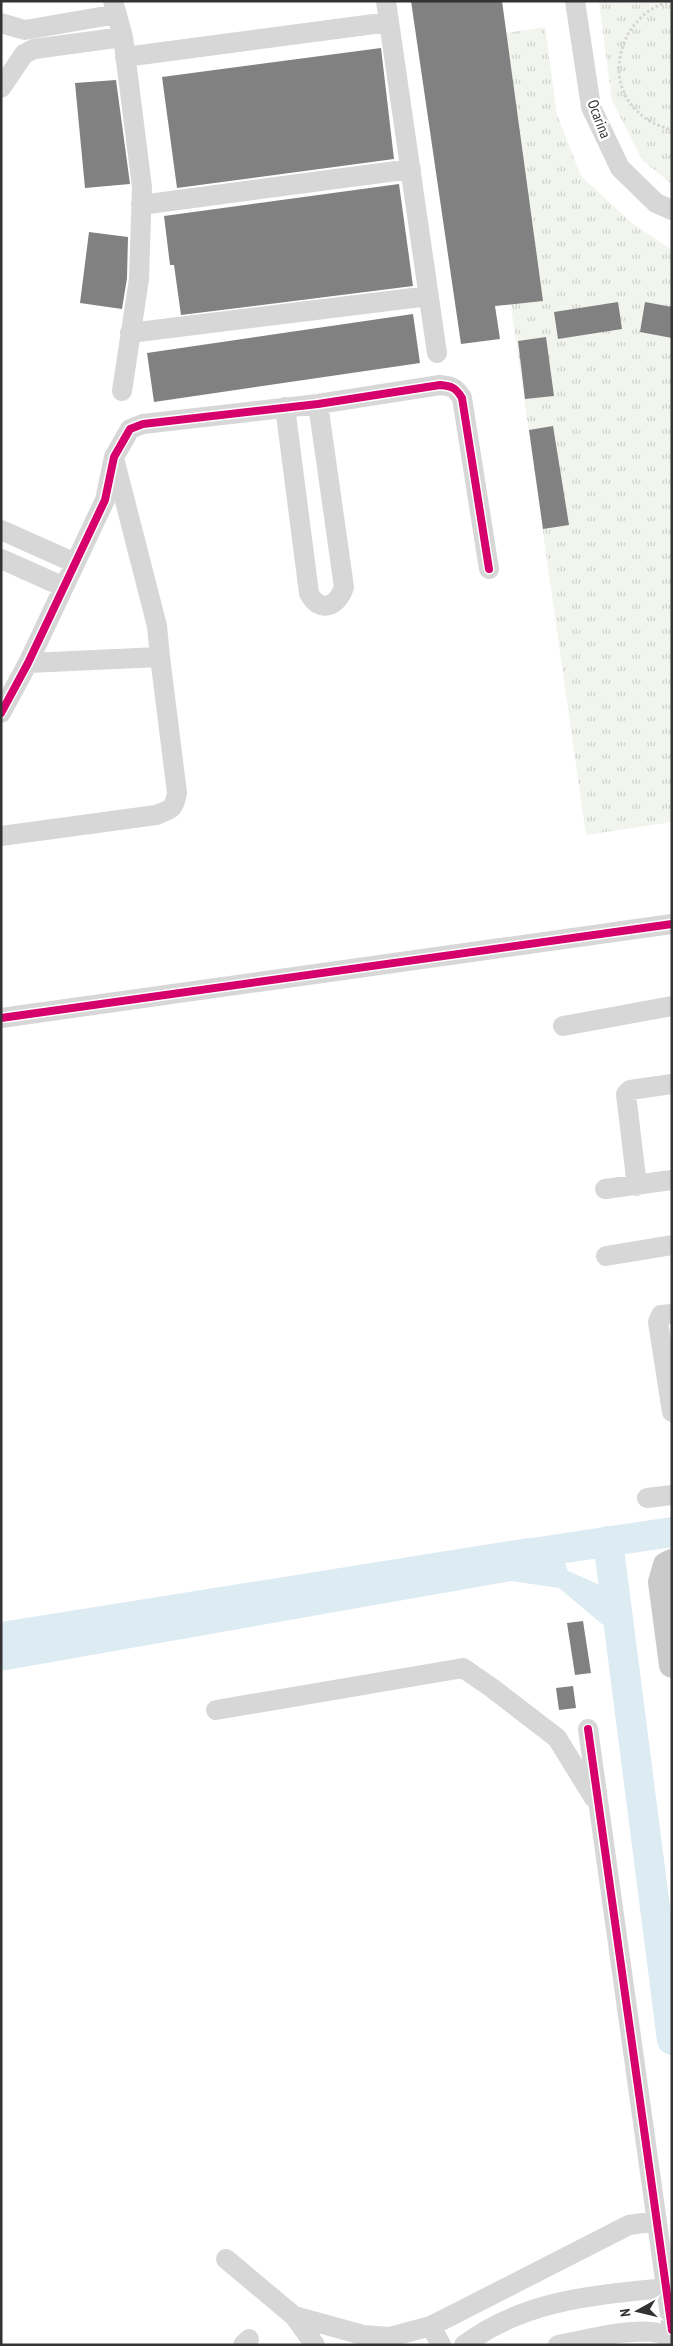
<svg xmlns="http://www.w3.org/2000/svg" width="673" height="2346" font-family="'PT Sans Narrow',sans-serif">
<style>
.park{fill:url(#park-tufts)}
.water{fill:#ddebf3}
.lines{fill:none;stroke-linecap:round;stroke-linejoin:round}
.river{stroke:#ddebf3;stroke-width:30}
.building{fill:#818181}
.path{stroke:#d6d6d6;stroke-width:3;stroke-dasharray:2.5 2.5;stroke-linecap:butt}
.minor{stroke:#d7d7d7;stroke-width:20}
.major{stroke:#cacaca;stroke-width:26}
.cycleway-casing{stroke:#fff;stroke-width:11}
.cycleway{stroke:#d6006c;stroke-width:8}
.labels{text-anchor:middle;stroke-width:5;stroke-linejoin:round;paint-order:stroke}
.street-label{font-size:15px;fill:#333;stroke:#fff}
</style>
<defs>
<pattern id="park-tufts" width="24" height="20" patternUnits="userSpaceOnUse" patternTransform="scale(1.25)"><rect width="24" height="20" fill="#f1f5ed"/><path d="M3 7l-1-3M5 7V3M7 7l1-3M15 17l-1-3M17 17v-4M19 17l1-3" fill="none" stroke="#cfd2cc"/></pattern>
</defs>
<rect width="100%" height="100%" fill="#fff"/>
<path class="park" d="M 599,1 L 672,1 L 672,184 L 643,161 L 612,101 Z
M 545,27 L 557,115 L 581,176 L 632,223 L 672,250 L 672,822 L 586,835 L 473,38 Z"/>
<path class="water" d="M 528,1538 L 557,1541 L 568,1571 L 607,1588 L 628,1585 L 632,1618 L 603,1625 L 559,1588 L 511,1581 L 1,1671 L 1,1622 Z"/>
<g class="lines">
<path class="river" d="M 608,1541 L 672,2040
M 519,1555 L 672,1532"/>
</g>
<path class="building" d="M 411,1 L 502,1 L 543,301 L 495,306 L 500,339 L 461,344 Z
M 381,48 L 394,159 L 177,188 L 162,77 Z
M 116,80 L 130,184 L 85,188 L 75,83 Z
M 399,184 L 413,286 L 181,315 L 174,265 L 170,265 L 164,216 Z
M 89,232 L 128,237 L 127,278 L 122,309 L 80,303 Z
M 618,302 L 622,329 L 558,339 L 554,312 Z
M 645,302 L 672,307 L 672,338 L 640,332 Z
M 413,314 L 420,363 L 154,402 L 147,353 Z
M 546,337 L 554,396 L 525,399 L 518,341 Z
M 553,426 L 569,525 L 543,529 L 529,430 Z
M 583,1621 L 591,1673 L 575,1675 L 567,1623 Z
M 573,1686 L 576,1708 L 559,1710 L 556,1688 Z"/>
<g class="lines">
<path class="path" d="M 672,1 C 623,11 600,78 638,112 C 648,122 659,126 672,130"/>
<path class="minor" d="M 113,1 L 123,37 L 142,187 L 139,279 L 122,391
M 386,1 L 437,353
M 575,1 L 591,107 L 620,168 L 656,203 L 672,210
M 1,23 L 25,30 L 117,14
M 125,57 L 389,22
M 1,88 L 24,54 L 34,49 L 123,37
M 141,205 L 411,169
M 130,333 L 429,296
M 285,407 L 309,593 C 319,614 338,607 344,587 L 318,404
M 1,530 L 75,563
M 1,559 L 64,587
M 28,663 L 160,657 L 157,626 L 115,462
M 1,713 L 28,663 L 105,500 L 114,457 L 130,429 L 143,424 L 318,404 L 440,385 C 452,386 456,388 462,398 L 489,569
M 1,836 L 156,815 C 171,809 174,810 177,793 L 160,657
M 1,1018 L 672,924
M 563,1026 L 672,1006
M 637,1186 L 626,1094 L 630,1090 L 672,1084
M 605,1189 L 672,1180
M 606,1256 L 672,1245
M 672,1314 L 661,1315 L 658,1322 L 672,1412
M 647,1498 L 672,1495
M 216,1710 L 463,1668 L 492,1688 L 557,1738 L 594,1798
M 588,1729 L 672,2330
M 226,2259 L 294,2316 L 315,2345
M 294,2316 L 363,2335 L 390,2337 L 431,2326 L 629,2225 L 656,2221
M 431,2326 L 441,2345
M 243,2345 L 249,2339
M 464,2345 C 524,2300 594,2295 666,2288
M 558,2345 C 585,2340 633,2327 658,2333 C 663,2334 667,2338 672,2340"/>
<path class="major" d="M 672,1562 L 666,1565 L 661,1582 L 672,1665"/>
<defs>
<path id="cycleway" d="M 1,713 L 28,663 L 105,500 L 114,457 L 130,429 L 143,424 L 318,404 L 440,385 C 452,386 456,388 462,398 L 489,569
M 1,1018 L 672,924
M 588,1729 L 672,2330"/>
</defs>
<use href="#cycleway" class="cycleway-casing"/>
<use href="#cycleway" class="cycleway"/>
</g>
<g class="labels">
<g class="street-label">
<text transform="translate(599 119) rotate(69)" y="5">Ocarina</text>
</g>
</g>
<rect width="673" height="2346" fill="none" stroke="#333333" stroke-width="5"/>
<g transform="translate(638 2311) rotate(262)" stroke="#ffffff" stroke-width="4" paint-order="stroke">
<path d="M0-4L9 19L0 12L-9 19Z" fill="#333333"/>
<text y="-8" font-size="14" font-weight="bold" text-anchor="middle" fill="#333333">N</text>
</g>
</svg>
